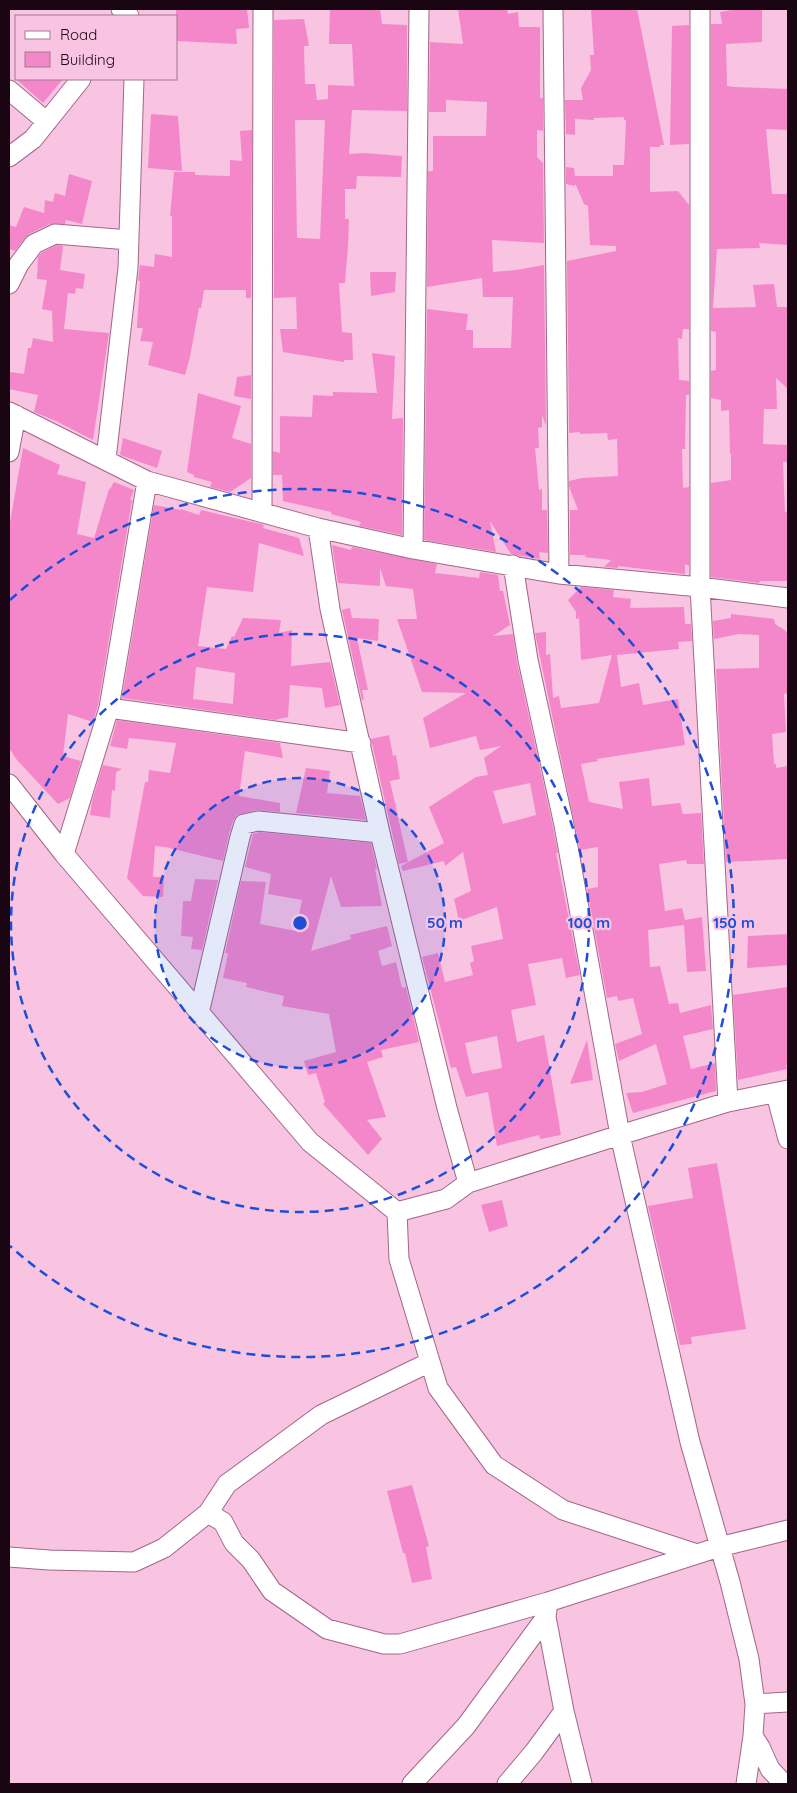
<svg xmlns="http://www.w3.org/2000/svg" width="797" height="1793" font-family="Quicksand,sans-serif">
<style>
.building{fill:#f487ca;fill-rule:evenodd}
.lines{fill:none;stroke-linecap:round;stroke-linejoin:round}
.minor-casing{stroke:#a16789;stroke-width:21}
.minor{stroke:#fff;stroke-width:19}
.ring{fill:none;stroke:#1d4ed8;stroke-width:2.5;stroke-dasharray:9 6}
.centre{fill:#1d4ed8;stroke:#f8c4e2;stroke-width:2.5}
.ring-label{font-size:15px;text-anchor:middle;font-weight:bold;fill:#1d4ed8;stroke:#f8c4e2;stroke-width:4.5;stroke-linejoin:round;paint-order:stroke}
</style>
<rect width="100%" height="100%" fill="#f8c4e2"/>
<path class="building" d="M 176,9 L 247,9 L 249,28 L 236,29 L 237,44 L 177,41 Z
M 330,9 L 380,9 L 382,24 L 407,25 L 407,111 L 352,110 L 349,154 L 364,153 L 402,156 L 401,177 L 357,176 L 356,189 L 345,189 L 345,219 L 349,219 L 348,246 L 345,283 L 339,283 L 342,332 L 352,333 L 353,360 L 344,360 L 344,362 L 283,352 L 280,329 L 297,329 L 296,297 L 274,298 L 274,20 L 304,19 L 309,46 L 304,46 L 305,84 L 315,84 L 317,100 L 328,99 L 328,85 L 354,86 L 352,44 L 329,44 ZM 295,120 L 325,120 L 320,239 L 297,238 Z
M 458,9 L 507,9 L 508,14 L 518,12 L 519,27 L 540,27 L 540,98 L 543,98 L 543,131 L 537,130 L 537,157 L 543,163 L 544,243 L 492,240 L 493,272 L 516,270 L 544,265 L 546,426 L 542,415 L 542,427 L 538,428 L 539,448 L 535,448 L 539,490 L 542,489 L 542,510 L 547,510 L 548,553 L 539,552 L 540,559 L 511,554 L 490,521 L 496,552 L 424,540 L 427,309 L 468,314 L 466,330 L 473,330 L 473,348 L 511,348 L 513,297 L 483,297 L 482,278 L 427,287 L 428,171 L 433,171 L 433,136 L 486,136 L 487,102 L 446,100 L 446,112 L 429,112 L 430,42 L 463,44 Z
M 591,9 L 637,9 L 664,145 L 660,145 L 660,147 L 650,147 L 650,192 L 678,191 L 689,205 L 689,329 L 683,329 L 682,339 L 678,338 L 679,380 L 689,381 L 689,395 L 686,395 L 685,449 L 682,449 L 683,488 L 689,487 L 689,566 L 685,564 L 685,574 L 618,566 L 618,568 L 604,567 L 611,560 L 584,557 L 587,555 L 570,555 L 570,510 L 578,510 L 569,486 L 569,481 L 582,478 L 618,476 L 617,439 L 608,440 L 607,433 L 580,434 L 580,432 L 569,433 L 569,422 L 567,261 L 616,251 L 616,246 L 590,245 L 588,206 L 584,204 L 575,183 L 575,186 L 566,184 L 566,167 L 574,168 L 575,176 L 613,176 L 613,165 L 624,165 L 626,120 L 624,120 L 624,117 L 594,118 L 594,120 L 575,119 L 575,135 L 566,134 L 565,100 L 583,100 L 581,88 L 591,70 L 590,55 L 594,55 Z
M 738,9 L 762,9 L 762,42 L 726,44 L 727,86 L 735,87 L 788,89 L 788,130 L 766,129 L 772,194 L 788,194 L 788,245 L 759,243 L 760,248 L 717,249 L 713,308 L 756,307 L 753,285 L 774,284 L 777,307 L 788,307 L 788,389 L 776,378 L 777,409 L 764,409 L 763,444 L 788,445 L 788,462 L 783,462 L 785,512 L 788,511 L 788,581 L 760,581 L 759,583 L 711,577 L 711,483 L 731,480 L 731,454 L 730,454 L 729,410 L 721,411 L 721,400 L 711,398 L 711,371 L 716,370 L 716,332 L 711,331 L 711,24 L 722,24 L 720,12 Z
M 689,25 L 689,144 L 670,145 L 672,26 Z
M 16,79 L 63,79 L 43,103 Z
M 151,114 L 178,116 L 182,171 L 148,168 Z
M 252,130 L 251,298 L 246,298 L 246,290 L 204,290 L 201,308 L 199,308 L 190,357 L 185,375 L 148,365 L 153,342 L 140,341 L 143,328 L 137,328 L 140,281 L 138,281 L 140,265 L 154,267 L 155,254 L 172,257 L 172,216 L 170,216 L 174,172 L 195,172 L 195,175 L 230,176 L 230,160 L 242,161 L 240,131 Z
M 69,174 L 92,181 L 82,224 L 66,220 L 65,224 L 50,224 L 29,234 L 15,251 L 9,249 L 9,225 L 16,227 L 24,207 L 44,213 L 45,200 L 53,202 L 55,193 L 65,196 Z
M 57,245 L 63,246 L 60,270 L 85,274 L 83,289 L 76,288 L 75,294 L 68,293 L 64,329 L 109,333 L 93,440 L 56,421 L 34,412 L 38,395 L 9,389 L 10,372 L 24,374 L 28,348 L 31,348 L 33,338 L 53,342 L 52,311 L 42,309 L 47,280 L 37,279 L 38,257 L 41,253 Z
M 370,272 L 396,272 L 395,292 L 371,296 Z
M 372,353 L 395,356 L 392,419 L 403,418 L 402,535 L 359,526 L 361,522 L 331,514 L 331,512 L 283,501 L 282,475 L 273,475 L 273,451 L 280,453 L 280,416 L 312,417 L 313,395 L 333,396 L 333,392 L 377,393 Z
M 251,375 L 251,399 L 234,396 L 237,377 Z
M 198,393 L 241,406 L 232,438 L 251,444 L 251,478 L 230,492 L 210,487 L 212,482 L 194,477 L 194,475 L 187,472 Z
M 123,438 L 162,451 L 157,468 L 120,455 Z
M 23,448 L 60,465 L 57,474 L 86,482 L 77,534 L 94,538 L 109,489 L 110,489 L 114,482 L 134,490 L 130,500 L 132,500 L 98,705 L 93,722 L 68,714 L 63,756 L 81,761 L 70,798 L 58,804 L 17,760 L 9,748 L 9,528 Z
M 154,505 L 181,510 L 181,509 L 199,515 L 201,510 L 264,525 L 263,528 L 299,538 L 304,556 L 259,543 L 253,592 L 207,587 L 198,646 L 226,649 L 232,636 L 234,637 L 243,618 L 281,620 L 279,633 L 292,630 L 291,666 L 330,662 L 340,705 L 325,708 L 322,688 L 290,685 L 288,717 L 275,720 L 122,698 ZM 196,667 L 235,673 L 233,704 L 193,699 Z
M 332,545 L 351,550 L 352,547 L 437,564 L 435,573 L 479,578 L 480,572 L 498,575 L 500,591 L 503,591 L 510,625 L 493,636 L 513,634 L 517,662 L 553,827 L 558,853 L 556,853 L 580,975 L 566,978 L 562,958 L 528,964 L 536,1005 L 511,1010 L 517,1042 L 544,1035 L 561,1135 L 540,1139 L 539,1135 L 497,1146 L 488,1092 L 466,1097 L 456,1067 L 451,1068 L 422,957 L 438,953 L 445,982 L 473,975 L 470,963 L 474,961 L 471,946 L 503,939 L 497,907 L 459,921 L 454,899 L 471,891 L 463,852 L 445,866 L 444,861 L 403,871 L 401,866 L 444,843 L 429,807 L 476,777 L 488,775 L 484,758 L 501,746 L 480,750 L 476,736 L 430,748 L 423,718 L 466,693 L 422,692 L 397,619 L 417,619 L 413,589 L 386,586 L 380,568 L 380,586 L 338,583 ZM 530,783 L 536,815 L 503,824 L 493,791 ZM 497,1036 L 502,1068 L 472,1074 L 465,1043 Z
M 581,587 L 614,590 L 613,597 L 631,599 L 630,608 L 684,607 L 685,624 L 691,624 L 692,641 L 678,642 L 679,649 L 617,655 L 621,687 L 639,683 L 643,705 L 678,699 L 685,745 L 597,759 L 598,761 L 581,764 L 589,802 L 623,809 L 619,782 L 649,778 L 652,806 L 680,803 L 683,814 L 701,813 L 704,864 L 687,864 L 686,860 L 659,864 L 665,911 L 682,908 L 685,920 L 702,917 L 706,971 L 687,972 L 684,925 L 648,930 L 650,967 L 660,966 L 669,1004 L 678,1003 L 680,1013 L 711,1005 L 713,1029 L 683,1036 L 691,1069 L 715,1063 L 716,1091 L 633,1113 L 626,1093 L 642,1092 L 667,1084 L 656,1044 L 619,1061 L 615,1044 L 642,1034 L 633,998 L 618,1001 L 617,996 L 607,998 L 587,889 L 598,887 L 598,847 L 580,850 L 535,633 L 546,632 L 546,655 L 550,654 L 553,698 L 559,696 L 561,708 L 599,703 L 612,655 L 581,660 L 579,618 L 576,619 L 576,612 L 568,600 Z
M 350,608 L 352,618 L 379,619 L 378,641 L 357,638 L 368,690 L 362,690 L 364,699 L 362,700 L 342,610 Z
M 731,614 L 774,619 L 775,624 L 786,631 L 788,637 L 788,693 L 784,694 L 786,732 L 772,734 L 774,764 L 776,764 L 776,768 L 788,766 L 788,859 L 726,862 L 716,669 L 759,668 L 759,635 L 739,634 L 714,639 L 713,621 L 731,618 Z
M 117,720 L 280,743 L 283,758 L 245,751 L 239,796 L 280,803 L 280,812 L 256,810 L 237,815 L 233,821 L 229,834 L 223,861 L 165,847 L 155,846 L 153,877 L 164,877 L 163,897 L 143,896 L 127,878 L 145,782 L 148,782 L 149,770 L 170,773 L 176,743 L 129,738 L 127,749 L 110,746 Z
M 389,735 L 393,756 L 396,755 L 400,779 L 390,781 L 408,862 L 399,864 L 371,739 Z
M 103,765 L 122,769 L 116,772 L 115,791 L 112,790 L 110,818 L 90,815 L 92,801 Z
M 306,768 L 330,771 L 327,793 L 360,796 L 366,820 L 296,813 Z
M 259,832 L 371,843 L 377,869 L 375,869 L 382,906 L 341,907 L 331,876 L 311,951 L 351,939 L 350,935 L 387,926 L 392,946 L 378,951 L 382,966 L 396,962 L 402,988 L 406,987 L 419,1042 L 381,1050 L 383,1057 L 367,1062 L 386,1117 L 367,1120 L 382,1139 L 368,1155 L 323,1104 L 325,1102 L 316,1073 L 308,1075 L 304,1061 L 336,1052 L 329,1014 L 282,1006 L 284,996 L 246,987 L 247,983 L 223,978 L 228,953 L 225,953 L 241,881 L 266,882 L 260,924 L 296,931 L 302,900 L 268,894 L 271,874 L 245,867 L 253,834 Z
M 195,879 L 218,880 L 202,950 L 191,949 L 193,937 L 181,936 L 183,901 L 191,901 Z
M 788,934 L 788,965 L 747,968 L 748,936 Z
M 788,987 L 788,1065 L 786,1065 L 787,1069 L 738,1080 L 733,995 Z
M 587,1040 L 593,1080 L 570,1084 Z
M 717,1163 L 746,1329 L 691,1337 L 692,1344 L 680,1345 L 648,1206 L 693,1198 L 688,1168 Z
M 502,1200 L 508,1226 L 489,1232 L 481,1205 Z
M 412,1485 L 429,1546 L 426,1547 L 432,1579 L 412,1583 L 405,1553 L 403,1553 L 387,1491 Z"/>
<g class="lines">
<defs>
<path id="minor" d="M 121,9 L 129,16
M 553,9 L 559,574
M 700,9 L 700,587 L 728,1102
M 9,90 L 47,122
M 9,157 L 33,139 L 81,79
M 9,284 L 19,264 L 34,244 L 55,234 L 129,240
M 9,412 L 147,481 L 318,528 L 413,549 L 559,574 L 700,587 L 788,598
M 9,452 L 16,415
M 106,459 L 128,268 L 134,79
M 262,513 L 263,9
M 318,528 L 330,609 L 380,833 L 447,1108 L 468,1183 L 446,1199 L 397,1212
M 413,549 L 419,9
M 513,565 L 528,660 L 564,825 L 620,1135 L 690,1442 L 730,1582 L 749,1659 L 755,1704 L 753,1736 L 746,1784
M 109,708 L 361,743
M 9,784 L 64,854 L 310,1142 L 397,1212 L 399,1259 L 438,1388 L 494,1465 L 563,1510 L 697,1554
M 64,854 L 109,708 L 147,481
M 199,1013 L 240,837 L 244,824 L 258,821 L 380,833
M 776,1094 L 788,1139
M 468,1183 L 620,1135 L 728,1102 L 788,1090
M 208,1513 L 227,1484 L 321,1415 L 430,1362
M 9,1557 L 49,1560 L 134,1562 L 164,1548 L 208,1513 L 223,1522 L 234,1543 L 251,1560 L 272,1591 L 327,1629 L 384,1644 L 400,1644 L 548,1602 L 719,1547 L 788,1530
M 546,1617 L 564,1711 L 582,1784
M 755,1704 L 788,1702
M 753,1736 L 760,1747 L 770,1769 L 784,1784
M 412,1784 L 466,1726 L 546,1617 L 548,1602
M 507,1784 L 534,1752 L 564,1711"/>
</defs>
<use href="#minor" class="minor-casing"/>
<use href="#minor" class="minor"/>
</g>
<circle cx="300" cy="923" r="145" fill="#1d4ed8" fill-opacity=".12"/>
<g class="ring">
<circle cx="300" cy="923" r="145"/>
<circle cx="300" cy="923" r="289"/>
<path d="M10 600A434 434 0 1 1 10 1246"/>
</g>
<circle cx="300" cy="923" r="8" class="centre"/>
<g class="ring-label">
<text x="445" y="928">50 m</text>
<text x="589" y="928">100 m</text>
<text x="734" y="928">150 m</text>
</g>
<rect width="797" height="1793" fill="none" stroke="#1a0512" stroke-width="20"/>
<rect x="15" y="15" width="162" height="65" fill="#f8c4e2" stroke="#9f788f"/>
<rect x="25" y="31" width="25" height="8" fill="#ffffff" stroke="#9f788f"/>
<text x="60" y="40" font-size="15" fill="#1a0512">Road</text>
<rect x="25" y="52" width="25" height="15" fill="#f487ca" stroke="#9f788f"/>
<text x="60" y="65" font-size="15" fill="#1a0512">Building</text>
</svg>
